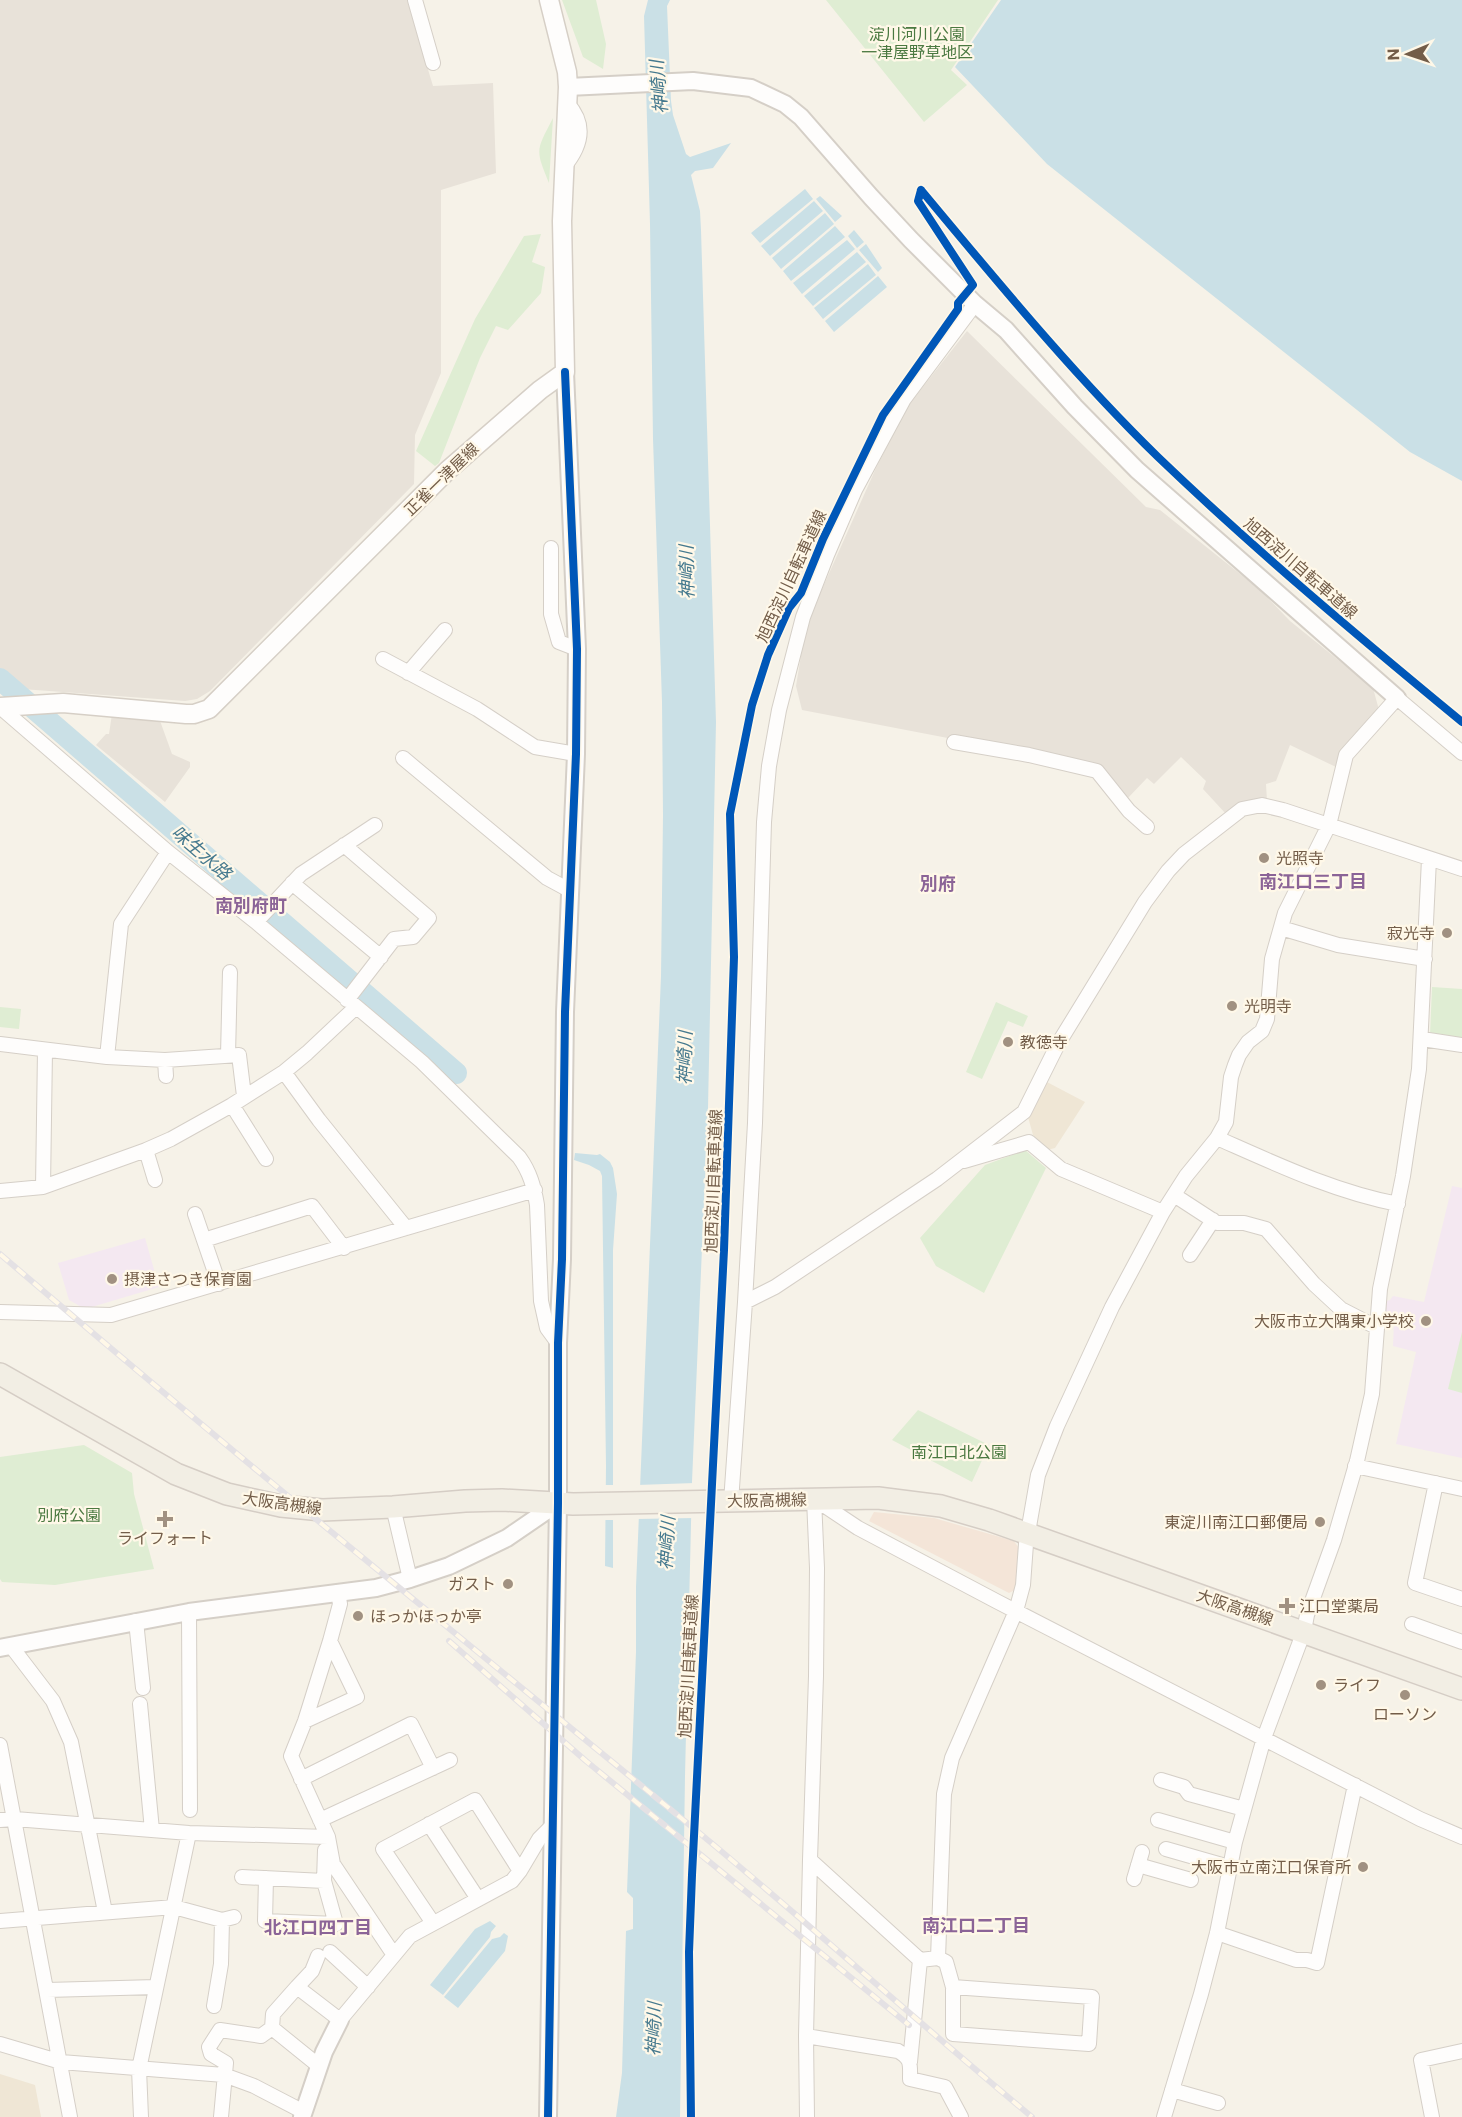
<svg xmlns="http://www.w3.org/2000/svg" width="1462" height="2117" font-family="Commissioner,'Noto Sans JP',sans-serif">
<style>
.residential{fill:#efe6d5}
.commercial{fill:#f4e5d8}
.industrial{fill:#e8e2d9}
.education{fill:#f4e8f1}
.green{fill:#dfedd3}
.water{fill:#cae0e6}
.pier{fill:#f6f2e8}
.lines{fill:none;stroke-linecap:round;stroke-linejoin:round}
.river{stroke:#cae0e6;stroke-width:22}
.minor-casing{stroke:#d5cfc7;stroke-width:16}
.tertiary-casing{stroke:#d5cfc7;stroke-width:20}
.secondary-casing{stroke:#d6cfc6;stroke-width:21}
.primary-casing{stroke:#d5cdc5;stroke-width:24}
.minor{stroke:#fefdfc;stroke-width:14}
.tertiary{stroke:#fefdfc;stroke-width:16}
.secondary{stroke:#fefdfc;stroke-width:18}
.primary{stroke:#f2eee4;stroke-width:21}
.rail-casing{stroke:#e4e1e4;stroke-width:6}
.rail{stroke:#fff8e8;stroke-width:4;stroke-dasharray:11;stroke-linecap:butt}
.cycleway-casing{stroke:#fff8e8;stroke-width:11}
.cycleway{stroke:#0057b8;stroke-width:8}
.poi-dot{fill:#a19181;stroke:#fff8e8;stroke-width:2}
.labels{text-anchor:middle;stroke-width:4.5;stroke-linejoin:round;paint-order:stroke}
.park-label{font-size:16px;fill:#4b7941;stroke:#fff8e8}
.street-label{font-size:16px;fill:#735d49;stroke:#fff8e8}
.poi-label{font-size:16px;fill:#735d49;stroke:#fff8e8;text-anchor:start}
.water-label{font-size:18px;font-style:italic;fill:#45798e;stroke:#fff8e8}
.neighbourhood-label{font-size:18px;font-weight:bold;fill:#8b6497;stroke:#fff8e8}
</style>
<rect width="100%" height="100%" fill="#f6f2e8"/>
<path class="residential" d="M 1045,1081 L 1085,1102 L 1055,1148 L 1047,1150 L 1033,1135 L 1028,1117 Z
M 0,2074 L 35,2085 L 41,2117 L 0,2117 Z"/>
<path class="commercial" d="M 874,1512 L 934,1518 L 1014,1541 L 1021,1551 L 1017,1589 L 1009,1593 L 869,1521 Z"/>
<path class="industrial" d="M 0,0 L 407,0 L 433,86 L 493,83 L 496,173 L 441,190 L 441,373 L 415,435 L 414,484 L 210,691 L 197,699 L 185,701 L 22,689 L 0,670 Z
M 967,331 L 1146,507 L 1160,510 L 1259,589 L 1290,621 L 1373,688 L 1379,710 L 1345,750 L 1336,767 L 1290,745 L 1276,781 L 1266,784 L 1267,801 L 1226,814 L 1203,789 L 1206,781 L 1181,757 L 1154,784 L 1147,778 L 1127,799 L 1099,767 L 802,710 L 796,686 L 806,625 L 876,468 L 907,407 Z
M 112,714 L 159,718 L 172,754 L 190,762 L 190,767 L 165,802 L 96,745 L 106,734 L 109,734 Z"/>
<path class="education" d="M 1452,1186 L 1462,1188 L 1462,1458 L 1396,1444 L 1416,1352 L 1393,1346 L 1394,1322 L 1384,1320 L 1386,1301 L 1390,1300 L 1393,1296 L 1424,1302 Z
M 145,1238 L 159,1287 L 85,1309 L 69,1300 L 58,1263 Z"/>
<path class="green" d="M 562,0 L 596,0 L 606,44 L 603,69 L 583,57 Z
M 826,0 L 998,0 L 951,70 L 967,85 L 924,122 Z
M 553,118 L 549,183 C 535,149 536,151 553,118 Z
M 541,234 L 532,262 L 545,267 L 541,293 L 508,330 L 496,326 L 480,358 L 439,463 L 435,466 L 416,451 L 475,319 L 524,236 Z
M 1432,987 L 1462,989 L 1462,1040 L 1430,1035 Z
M 996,1002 L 1028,1016 L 1023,1027 L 1008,1021 L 982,1079 L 966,1072 Z
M 0,1007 L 21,1009 L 19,1029 L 0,1027 Z
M 1025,1150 L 1046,1168 L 984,1293 L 936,1266 L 920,1238 L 985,1165 Z
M 1462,1332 L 1462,1393 L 1448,1389 Z
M 918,1410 L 989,1445 L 972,1482 L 892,1440 Z
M 84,1445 L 132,1473 L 134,1494 L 154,1569 L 55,1585 L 2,1582 L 0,1579 L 0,1457 Z"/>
<path class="water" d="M 648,0 L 670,0 L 667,6 L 671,101 L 673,115 L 686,154 L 690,157 L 731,143 L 713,168 L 695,171 L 691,175 L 700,211 L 701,230 L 716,722 L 708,1108 L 692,1482 L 685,1776 L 680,2117 L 616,2117 L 622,2073 L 626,1931 L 633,1929 L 633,1898 L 627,1892 L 636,1652 L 636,1587 L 661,976 L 663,815 L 662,702 L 653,439 L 650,224 L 644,16 Z
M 1001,0 L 1462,0 L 1462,481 L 1410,452 L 1047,164 L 955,67 Z
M 805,189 L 813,199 L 760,243 L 751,233 Z
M 820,196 L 842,216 L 835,222 L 816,199 Z
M 814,201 L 823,211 L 770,256 L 761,246 Z
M 825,213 L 834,224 L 781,269 L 772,258 Z
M 835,226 L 845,237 L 791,281 L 783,271 Z
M 854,230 L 864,242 L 857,248 L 848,236 Z
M 847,240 L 855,249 L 802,294 L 793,283 Z
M 866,244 L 882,268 L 878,272 L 859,250 Z
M 857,252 L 866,262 L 813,306 L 804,296 Z
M 868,264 L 876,275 L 823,319 L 814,308 Z
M 878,276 L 887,287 L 834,332 L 825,321 Z
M 575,1153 L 597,1155 L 600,1154 L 610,1162 L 613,1168 L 617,1194 L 613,1250 L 613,1568 L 605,1566 L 606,1466 L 602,1176 L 600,1171 L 589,1165 L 574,1160 Z
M 490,1921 L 496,1926 L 491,1932 L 490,1937 L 443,1995 L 430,1985 L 475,1929 Z
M 504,1933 L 508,1936 L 505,1951 L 458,2008 L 444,1997 L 492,1939 L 500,1937 Z"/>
<path class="pier" d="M 695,1483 L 694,1518 L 636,1519 L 637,1485 Z
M 603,1485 L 617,1485 L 617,1520 L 602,1520 Z"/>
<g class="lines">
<path class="river" d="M 0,679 L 456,1073"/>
<defs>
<path id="minor" d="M 415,0 L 433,63
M 563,168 C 581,147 587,125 567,103
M 551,548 L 551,614 L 559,642 L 577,649
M 383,659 L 477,709 L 535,747 L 576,754
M 408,673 L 445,630
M 0,707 L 168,852 L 256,922 L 422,1062 L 519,1157 C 530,1172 534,1187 537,1205 L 541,1301 L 547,1328 L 558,1343
M 954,742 L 1029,755 L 1097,771 L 1129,811 L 1147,827
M 403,758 L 547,878 L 571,891
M 344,845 L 429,918 L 413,937 L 394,939 L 347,1000
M 292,883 L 381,957
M 256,922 L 301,874 L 375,825
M 1281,928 L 1338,945 L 1425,959
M 1422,1039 L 1462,1045
M 0,1044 L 107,1057 L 121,924 L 168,852
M 228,1055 L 230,972
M 107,1057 L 165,1060 L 239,1055 L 244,1096
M 165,1060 L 166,1076
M 284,1072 L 319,1120 L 406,1228
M 232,1105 L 266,1159
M 1217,1138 C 1276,1164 1335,1192 1398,1204
M 146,1150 L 155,1180
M 964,1161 L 1029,1142 L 1061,1169 L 1163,1212
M 43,1187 L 45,1050
M 0,1191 L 43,1187 L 146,1150 L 171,1139 L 232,1105 L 284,1072 L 307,1053 L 356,1007
M 1174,1195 L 1217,1223 L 1244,1223 L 1266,1229 L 1314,1284 L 1341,1309 L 1376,1327
M 195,1214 L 219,1284
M 204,1240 L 312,1206 L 344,1248
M 1190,1255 L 1213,1220
M 745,1302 L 775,1287 L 937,1179 L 1024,1112 L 1058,1044 L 1145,902 L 1168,871 L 1184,854 L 1242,809 L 1262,805 L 1283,810 L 1462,869
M 0,1312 L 111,1315 L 535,1190
M 1355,1466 L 1462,1489
M 1436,1483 L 1415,1583 L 1462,1599
M 816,1500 L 858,1528 L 998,1602 L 1420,1819 L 1462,1837
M 731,1502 L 745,1302 L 755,1123 L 764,822 L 769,766 L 779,710 L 803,617 L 827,555 L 855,490 L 904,399 L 975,304
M 393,1507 L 410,1579
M 338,1592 L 340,1604 L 330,1641 L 305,1721 L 291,1756 L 328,1837 L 333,1864 L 394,1955
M 189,1612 L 190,1810
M 136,1621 L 143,1688
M 1412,1624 L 1462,1642
M 11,1646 L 53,1701 L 71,1742 L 105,1912
M 140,1704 L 152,1830
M 305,1721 L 357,1697 L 330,1641
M 0,1745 L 70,2117
M 301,1779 L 411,1724 L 433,1768
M 1161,1780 L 1184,1787 L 1189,1794 L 1244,1809
M 0,1820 L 15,1819 L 189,1833 L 328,1837
M 320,1820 L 450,1760
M 1158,1820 L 1235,1842
M 429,1824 L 478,1899
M 1166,1849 L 1229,1867
M 810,1860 L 920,1960 L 938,1958 L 944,1794 L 952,1758 L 1016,1611 L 1023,1585 L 1026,1544 L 1038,1475 L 1057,1426 L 1112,1307 L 1163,1212 L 1186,1176 L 1217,1138 L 1226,1122 L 1231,1077 L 1235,1065 L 1239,1055 L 1248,1042 L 1262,1031 L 1267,1019 L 1272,959 L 1285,913 L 1329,825 L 1346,755 L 1397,698 L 1462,753
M 1138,1865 L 1191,1880
M 242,1877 L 324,1881
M 266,1878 L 265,1921 L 336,1924 L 324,1881 L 325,1850
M 1134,1879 L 1142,1852
M 0,1921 L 174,1907 L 222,1920 L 234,1917
M 433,1923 L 383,1849 L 475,1800 L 520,1871
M 1217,1933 L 1296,1960 L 1307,1960 L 1317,1963 L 1355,1785
M 330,1952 L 368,1987
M 938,1958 L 946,1962 L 953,1987 L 953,2034 L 1089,2044 L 1092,1997 L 953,1987
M 297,1987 L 312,1971 L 318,1956
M 47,1990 L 156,1987
M 214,2006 L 221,1964 L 222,1920
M 272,2028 L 319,2066
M 806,2036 L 898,2051 C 912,2059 910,2064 910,2079 L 945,2087 L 961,2117
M 0,2044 L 61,2062 L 224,2075 L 254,2086 L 304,2112
M 910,2062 L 920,1960
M 1172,2090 L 1218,2103
M 141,2117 L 139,2069 L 189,1833
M 221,2117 L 226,2063 L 211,2054 L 209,2047 L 220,2030 L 261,2036 L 272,2028 L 273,2014 L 297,1987 L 340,2020 L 410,1936 L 512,1881 L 520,1871 L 539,1839 L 552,1826
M 807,2117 L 806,2036 L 810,1860 L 816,1676 L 817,1568 L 814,1499
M 1164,2117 L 1201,1994 L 1217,1933 L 1235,1842 L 1264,1738 L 1304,1631 L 1307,1615 L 1334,1540 L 1357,1461 L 1372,1394 L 1380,1289 L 1403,1176 L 1419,1069 L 1429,859
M 1432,2117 L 1421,2060 L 1462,2051"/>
<path id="tertiary" d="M 568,87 L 693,81 L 751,88 L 785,104 L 801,117 L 871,197 L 911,240 L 975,304 L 1006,330 L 1075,407 L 1137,470 L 1397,698
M 0,1648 L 189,1612 L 376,1588 L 410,1579 L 449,1566 L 507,1538 L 558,1503
M 302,2117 L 324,2052 L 340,2020
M 548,2117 L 558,1503 L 558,1343 L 562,1259 L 565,1012 L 576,754 L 577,649 L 565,372"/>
<path id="secondary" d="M 0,707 L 63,703 L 186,714 L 194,714 L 209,709 L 447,471 L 540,390 L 565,372 L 562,221 L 568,87 L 567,72 L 549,0"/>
<path id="primary" d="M 0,1374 L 176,1474 L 227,1494 L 281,1506 L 322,1510 L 393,1507 L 465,1501 L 502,1500 L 573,1504 L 878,1498 L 941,1506 L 989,1520 L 1462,1689"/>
</defs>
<use href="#minor" class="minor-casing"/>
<use href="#tertiary" class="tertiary-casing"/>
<use href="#secondary" class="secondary-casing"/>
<use href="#primary" class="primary-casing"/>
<use href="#minor" class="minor"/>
<use href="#tertiary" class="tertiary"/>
<use href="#secondary" class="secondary"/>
<use href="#primary" class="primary"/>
<defs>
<path id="rail" d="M 0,1254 C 231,1452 467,1643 703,1836 C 814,1928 921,2025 1032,2117
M 449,1641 L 586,1761 L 909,2025"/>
</defs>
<use href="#rail" class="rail-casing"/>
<use href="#rail" class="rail"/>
<defs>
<path id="cycleway" d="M 921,190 C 997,281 1073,374 1158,457 C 1255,550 1359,637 1462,722
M 548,2117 L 558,1503 L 558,1343 L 562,1259 L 565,1012 L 576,754 L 577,649 L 565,372
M 691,2117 L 689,1952 L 692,1875 L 724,1250 L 734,957 L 730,814 L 752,705 L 768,655 L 789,608 L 801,593 L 823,539 L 883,415 L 958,309 L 958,303 L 973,285 L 918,201 L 921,190"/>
</defs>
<use href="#cycleway" class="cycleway-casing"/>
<use href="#cycleway" class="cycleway"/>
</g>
<g class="poi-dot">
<circle cx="1264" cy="858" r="6"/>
<circle cx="1447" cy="933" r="6"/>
<circle cx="1232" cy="1006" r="6"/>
<circle cx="1008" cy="1042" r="6"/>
<circle cx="112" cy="1279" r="6"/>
<circle cx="1426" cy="1321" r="6"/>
<path d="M162 1510h6v6h6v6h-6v6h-6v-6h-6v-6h6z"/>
<circle cx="1320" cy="1522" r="6"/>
<circle cx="508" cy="1584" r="6"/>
<path d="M1284 1597h6v6h6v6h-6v6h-6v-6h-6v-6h6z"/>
<circle cx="358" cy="1616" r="6"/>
<circle cx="1321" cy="1685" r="6"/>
<circle cx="1405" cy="1695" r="6"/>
<circle cx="1363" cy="1867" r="6"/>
</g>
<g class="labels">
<g class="park-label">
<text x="917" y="40">淀川河川公園<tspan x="917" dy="18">一津屋野草地区</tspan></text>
<text x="959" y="1458">南江口北公園</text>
<text x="69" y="1521">別府公園</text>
</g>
<g class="street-label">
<text transform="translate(441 479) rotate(-44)" y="6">正雀一津屋線</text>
<text transform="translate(1301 568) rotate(41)" y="6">旭西淀川自転車道線</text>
<text transform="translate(791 576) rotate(-65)" y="6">旭西淀川自転車道線</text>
<text transform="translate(713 1181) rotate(-88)" y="6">旭西淀川自転車道線</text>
<text transform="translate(767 1500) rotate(-1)" y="6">大阪高槻線</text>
<text transform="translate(282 1503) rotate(8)" y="6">大阪高槻線</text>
<text transform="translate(1235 1607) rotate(19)" y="6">大阪高槻線</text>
<text transform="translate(688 1666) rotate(-87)" y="6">旭西淀川自転車道線</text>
</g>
<g class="poi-label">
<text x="1276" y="864">光照寺</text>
<text x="1435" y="939" text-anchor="end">寂光寺</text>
<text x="1244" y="1012">光明寺</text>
<text x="1020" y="1048">教徳寺</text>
<text x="124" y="1285">摂津さつき保育園</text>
<text x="1414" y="1327" text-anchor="end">大阪市立大隅東小学校</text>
<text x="1308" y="1528" text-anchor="end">東淀川南江口郵便局</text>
<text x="165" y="1544" text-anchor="middle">ライフォート</text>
<text x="496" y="1590" text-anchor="end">ガスト</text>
<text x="1299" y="1612">江口堂薬局</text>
<text x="370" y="1622">ほっかほっか亭</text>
<text x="1333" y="1691">ライフ</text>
<text x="1405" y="1720" text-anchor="middle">ローソン</text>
<text x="1351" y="1873" text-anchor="end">大阪市立南江口保育所</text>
</g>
<g class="water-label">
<text transform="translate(659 87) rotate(-95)" y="6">神崎川</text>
<text transform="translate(687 572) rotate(-91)" y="6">神崎川</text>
<text transform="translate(201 853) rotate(41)" y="6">味生水路</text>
<text transform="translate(685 1058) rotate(-89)" y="6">神崎川</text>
<text transform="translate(667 1543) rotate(-87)" y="6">神崎川</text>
<text transform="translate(654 2029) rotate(-88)" y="6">神崎川</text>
</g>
<g class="neighbourhood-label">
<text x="1313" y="888">南江口三丁目</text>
<text x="938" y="890">別府</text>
<text x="251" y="912">南別府町</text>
<text x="976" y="1932">南江口二丁目</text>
<text x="318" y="1934">北江口四丁目</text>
</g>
</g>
<g transform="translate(1408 54) rotate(268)" stroke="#fff8e8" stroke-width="4.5" paint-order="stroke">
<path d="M0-4.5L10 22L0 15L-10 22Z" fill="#735d49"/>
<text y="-9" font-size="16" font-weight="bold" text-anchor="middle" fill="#735d49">N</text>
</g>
</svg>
